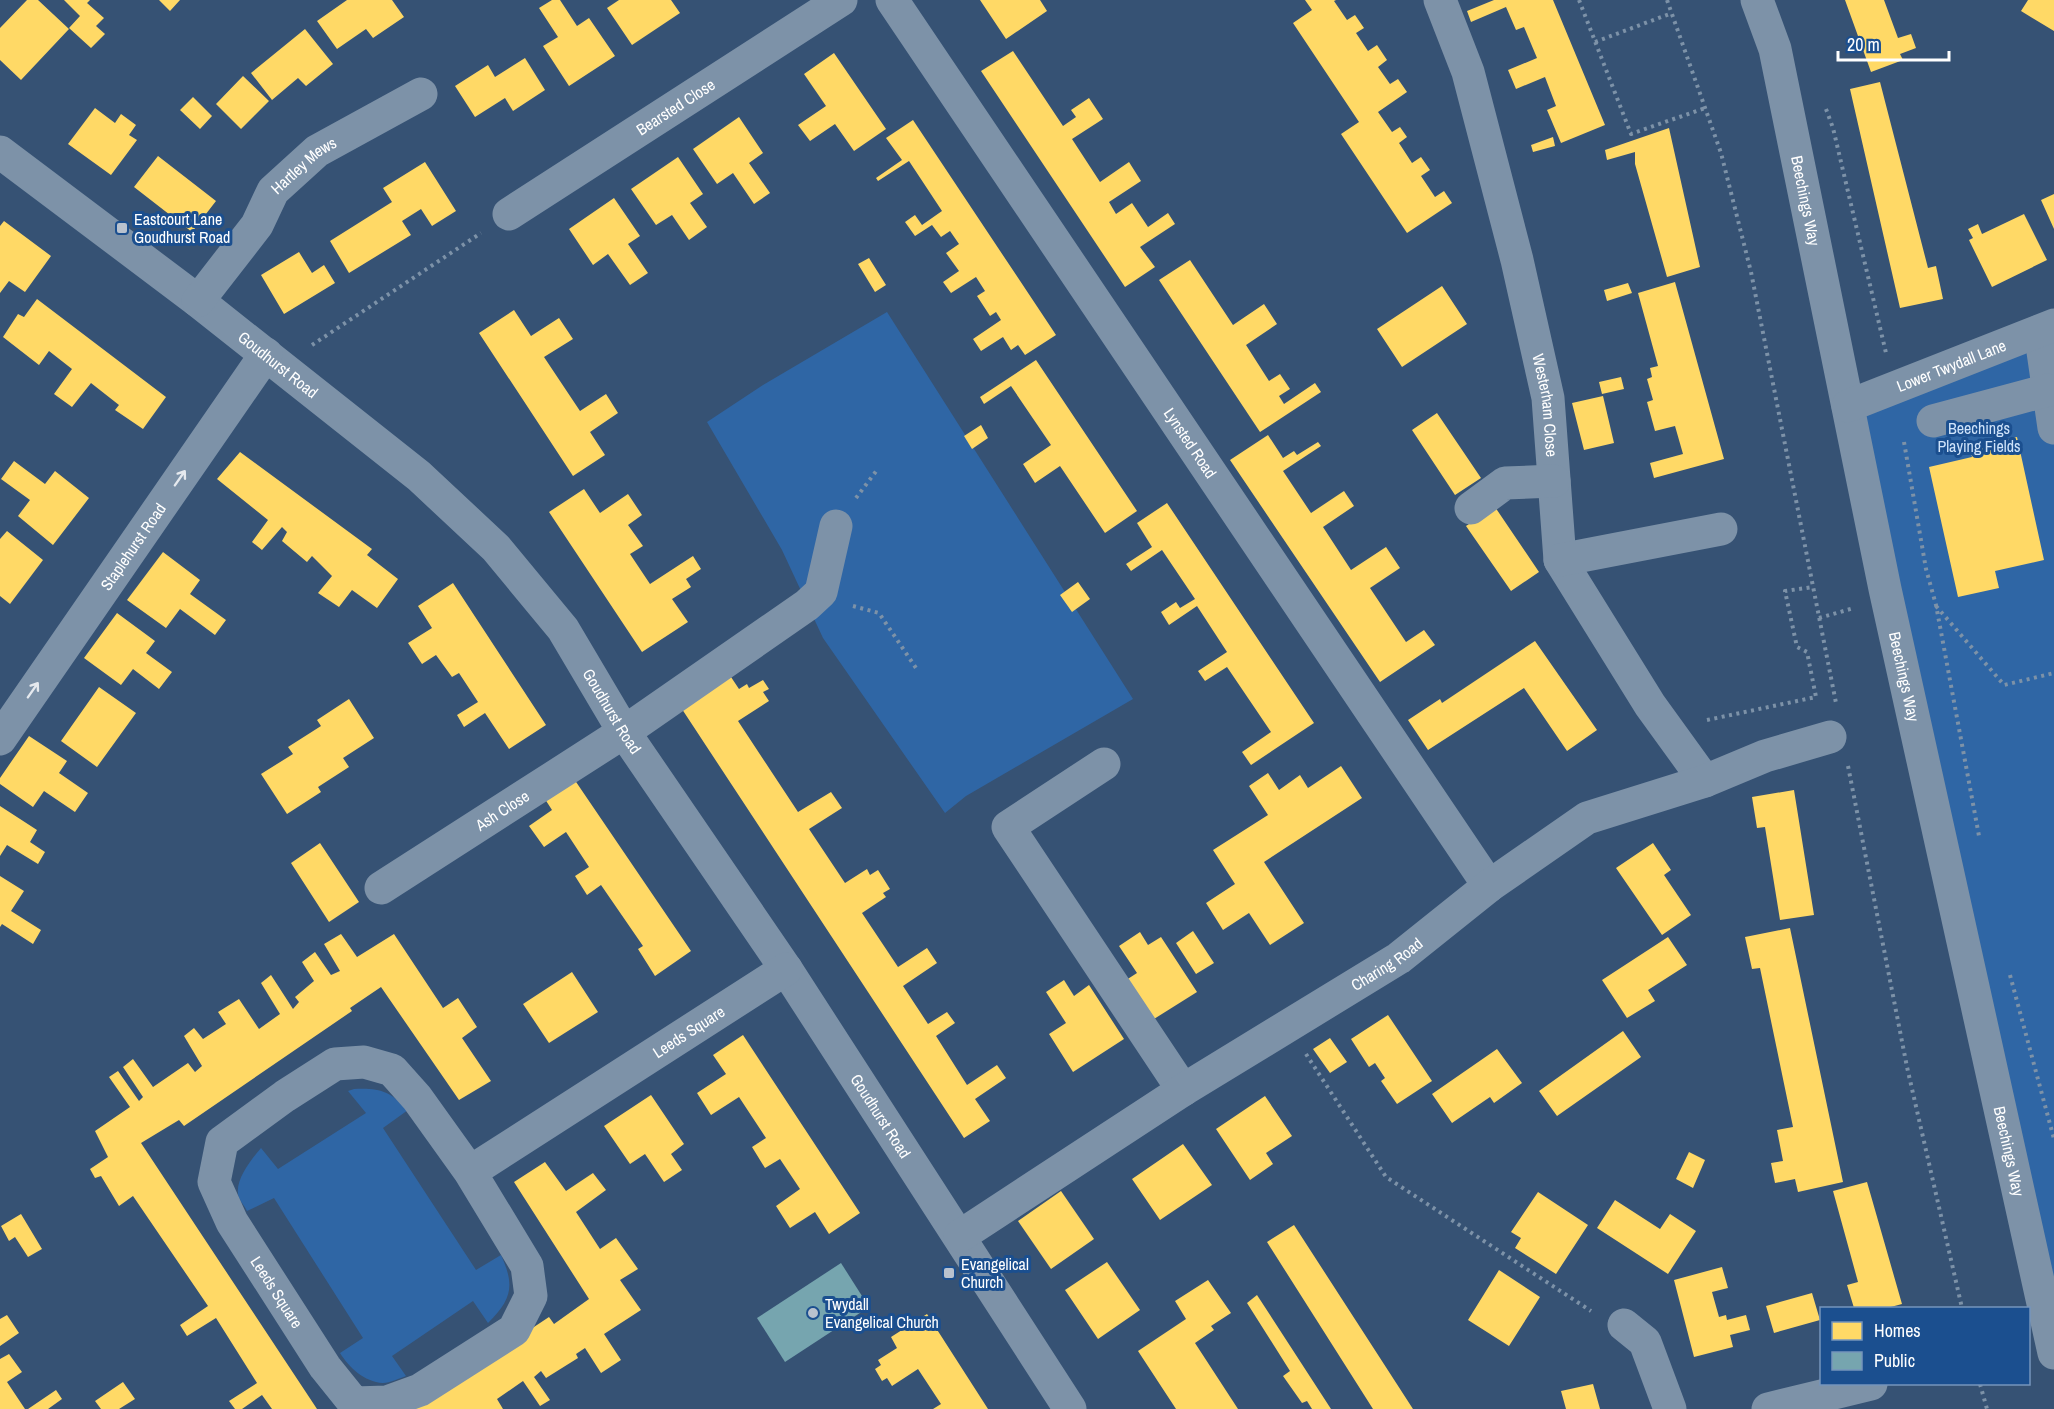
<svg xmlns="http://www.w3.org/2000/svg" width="2054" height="1409" font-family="'Archivo Narrow',sans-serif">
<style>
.green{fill:#2f66a5}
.homes{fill:#ffd966}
.public{fill:#76a5af}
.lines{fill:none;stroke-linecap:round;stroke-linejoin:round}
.path{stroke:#7d92a8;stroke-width:4;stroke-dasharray:3 4.5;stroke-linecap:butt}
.minor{stroke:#7d92a8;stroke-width:33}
.oneway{stroke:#e5e9ee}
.poi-dot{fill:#b9c2ce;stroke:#1b4f8f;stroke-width:2}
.labels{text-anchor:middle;stroke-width:6;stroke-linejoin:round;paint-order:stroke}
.street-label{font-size:16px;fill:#fff;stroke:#1b4f8f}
.poi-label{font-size:16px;fill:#fff;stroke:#1b4f8f;text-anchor:start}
.park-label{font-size:16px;fill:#cfe3fa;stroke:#1b4f8f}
</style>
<rect width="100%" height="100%" fill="#365274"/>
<path class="green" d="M 887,312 L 1133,699 L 966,796 L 945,813 L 823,638 L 782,550 L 707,422 L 763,385 Z
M 2054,325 L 2054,1353 L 1848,406 Z
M 354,1089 C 381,1088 389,1091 408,1110 L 383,1128 L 476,1270 L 501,1255 C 515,1286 512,1299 488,1323 L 473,1301 L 392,1356 L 406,1376 C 400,1378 390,1383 383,1383 C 364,1382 349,1367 340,1353 L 363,1338 L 274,1198 L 247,1211 C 245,1207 241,1202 239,1198 C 233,1182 251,1160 261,1148 L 278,1169 L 366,1113 L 348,1091 Z"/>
<path class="homes" d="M 27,0 L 38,0 L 69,29 L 21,80 L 0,60 L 0,28 Z
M 64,0 L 90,0 L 87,3 L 104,18 L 96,26 L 105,34 L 91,48 L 69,28 L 80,16 Z
M 159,0 L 180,0 L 170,11 Z
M 347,0 L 392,0 L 404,17 L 373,38 L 366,29 L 337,49 L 317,21 Z
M 552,0 L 560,0 L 577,26 L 589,18 L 615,56 L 569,86 L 543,46 L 558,37 L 539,8 Z
M 619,0 L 671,0 L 680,13 L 632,45 L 607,8 Z
M 980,0 L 1040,0 L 1047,11 L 1006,39 Z
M 1305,0 L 1336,0 L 1334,1 L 1347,20 L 1355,15 L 1364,28 L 1356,33 L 1368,51 L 1377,45 L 1387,60 L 1378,67 L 1390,84 L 1398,79 L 1407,92 L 1378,112 L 1392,132 L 1400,127 L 1407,137 L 1399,143 L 1412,163 L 1421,157 L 1430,170 L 1421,176 L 1435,197 L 1444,191 L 1452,203 L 1407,233 L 1341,134 L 1359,122 L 1293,23 L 1312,10 Z
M 1494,0 L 1553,0 L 1605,125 L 1561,143 L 1547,110 L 1556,106 L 1545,77 L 1516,89 L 1508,70 L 1537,58 L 1524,27 L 1516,30 L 1506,7 L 1471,22 L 1467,11 Z
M 1845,0 L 1884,0 L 1898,38 L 1911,34 L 1916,48 L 1900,54 L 1903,60 L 1871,72 Z
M 2028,0 L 2054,0 L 2054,31 L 2021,11 Z
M 305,29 L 333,64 L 306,86 L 298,78 L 272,100 L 251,73 Z
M 1013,51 L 1063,126 L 1076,117 L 1071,110 L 1089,98 L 1103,119 L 1072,139 L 1100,182 L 1129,162 L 1141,181 L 1109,202 L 1116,214 L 1132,203 L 1148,227 L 1168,213 L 1175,224 L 1140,247 L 1155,267 L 1125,287 L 981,71 Z
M 834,53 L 886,129 L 854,151 L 835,124 L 810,141 L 798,125 L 826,106 L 804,74 Z
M 525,58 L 545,90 L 513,111 L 505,98 L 475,117 L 455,86 L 488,65 L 495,77 Z
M 243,76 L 269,101 L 241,129 L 216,104 Z
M 1880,82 L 1928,268 L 1936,266 L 1943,299 L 1900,308 L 1850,89 Z
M 193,97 L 212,116 L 200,129 L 180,110 Z
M 95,108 L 115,123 L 121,114 L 136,125 L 129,135 L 137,140 L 111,175 L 68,144 Z
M 739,117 L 763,153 L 749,163 L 770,193 L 754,204 L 733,173 L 717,184 L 693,149 Z
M 913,120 L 1056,335 L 1025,355 L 1018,345 L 1011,350 L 1003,337 L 981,351 L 973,339 L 1001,320 L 996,312 L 990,316 L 977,296 L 985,291 L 976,277 L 951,293 L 943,282 L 959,271 L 946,253 L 959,244 L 950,231 L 941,237 L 932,225 L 915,236 L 905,222 L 915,215 L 922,225 L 942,211 L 909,161 L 878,181 L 876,178 L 902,160 L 886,138 Z
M 1669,128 L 1700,267 L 1667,277 L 1635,164 L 1635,152 L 1607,160 L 1605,150 Z
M 1553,137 L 1555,146 L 1533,152 L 1531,145 Z
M 158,156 L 216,201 L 192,232 L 134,187 Z
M 678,157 L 703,194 L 690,203 L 707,227 L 689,240 L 672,215 L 656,225 L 631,189 Z
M 425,162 L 456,211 L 432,226 L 421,209 L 402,221 L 411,235 L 349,273 L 330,241 L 392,202 L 383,188 Z
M 2054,194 L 2054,229 L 2041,200 Z
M 614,198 L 640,236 L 628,244 L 648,273 L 630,285 L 608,254 L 593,265 L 569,229 Z
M 2024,214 L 2047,260 L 1992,287 L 1969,240 L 1973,238 L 1968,229 L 1978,224 L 1982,234 Z
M 4,221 L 51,256 L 25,292 L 9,281 L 0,293 L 0,226 Z
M 299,252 L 312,273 L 324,265 L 335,283 L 284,314 L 261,275 Z
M 869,258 L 886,285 L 875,292 L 858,264 Z
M 1190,260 L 1233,325 L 1264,304 L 1277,324 L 1246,345 L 1269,381 L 1280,374 L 1290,389 L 1279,396 L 1284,404 L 1315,383 L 1321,392 L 1260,432 L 1159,280 Z
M 1675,282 L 1724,459 L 1654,478 L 1650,463 L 1683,454 L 1675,426 L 1655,431 L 1647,402 L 1653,400 L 1647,379 L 1652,377 L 1650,368 L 1658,366 L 1638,293 Z
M 1628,283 L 1632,293 L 1607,301 L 1604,290 Z
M 1442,286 L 1467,324 L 1402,367 L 1377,329 Z
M 37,299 L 166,397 L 143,429 L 115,410 L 119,405 L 91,383 L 72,407 L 54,394 L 72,369 L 49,351 L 39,365 L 3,337 L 18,314 L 24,317 Z
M 514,310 L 531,336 L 559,318 L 573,339 L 544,357 L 580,411 L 606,394 L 618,413 L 590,432 L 605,455 L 573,476 L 479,333 Z
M 1036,360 L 1137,511 L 1105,533 L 1060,466 L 1035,483 L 1023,464 L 1051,445 L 1011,386 L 984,404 L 980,397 Z
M 1621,377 L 1624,389 L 1602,394 L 1599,382 Z
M 1603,396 L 1614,443 L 1584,450 L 1572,403 Z
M 1437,413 L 1481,478 L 1455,495 L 1412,430 Z
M 981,425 L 988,438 L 972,449 L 964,436 Z
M 1268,435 L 1283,458 L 1294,451 L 1297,455 L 1318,442 L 1321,446 L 1283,471 L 1311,513 L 1344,491 L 1354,506 L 1323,527 L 1351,570 L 1386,547 L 1400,568 L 1370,588 L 1406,642 L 1424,630 L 1435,645 L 1380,682 L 1230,460 Z
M 2017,437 L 2044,560 L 1995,571 L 1999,588 L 1958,597 L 1929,467 L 1972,457 L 1970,448 Z
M 240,452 L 372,549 L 367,555 L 398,579 L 377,608 L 352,590 L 339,607 L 318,593 L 332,576 L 312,556 L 307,562 L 282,541 L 287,532 L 282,527 L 262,550 L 252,542 L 268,520 L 217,479 Z
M 14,461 L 45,484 L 55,471 L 89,498 L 53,545 L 18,516 L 30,500 L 1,479 Z
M 584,489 L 600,513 L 628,494 L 642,515 L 628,525 L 643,546 L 630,554 L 650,584 L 693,556 L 701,569 L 686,579 L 691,587 L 672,599 L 688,622 L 642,652 L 549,512 Z
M 1167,503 L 1314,723 L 1251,765 L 1242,752 L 1271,732 L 1227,667 L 1205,681 L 1198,671 L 1227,652 L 1197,606 L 1169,625 L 1161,612 L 1176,602 L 1180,608 L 1195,599 L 1162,550 L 1131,571 L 1126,564 L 1152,547 L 1137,523 Z
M 1495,507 L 1539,572 L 1511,591 L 1466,526 Z
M 7,531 L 43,560 L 10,604 L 0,596 L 0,539 Z
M 163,552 L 200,580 L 190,594 L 226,620 L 215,635 L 180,609 L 166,628 L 127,600 Z
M 1078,582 L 1090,599 L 1072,612 L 1060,595 Z
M 453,583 L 546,725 L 509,749 L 485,713 L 464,727 L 457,715 L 478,702 L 459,673 L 452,677 L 436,655 L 422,664 L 408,643 L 432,628 L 418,606 Z
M 117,613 L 155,641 L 146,653 L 172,672 L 159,689 L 133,669 L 121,685 L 84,658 Z
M 1535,641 L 1597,730 L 1567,751 L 1524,688 L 1428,750 L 1408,720 L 1440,699 L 1442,703 Z
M 725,668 L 739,689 L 747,684 L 749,688 L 763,680 L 769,689 L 763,692 L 769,701 L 738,721 L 798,812 L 831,792 L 842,808 L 809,829 L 845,883 L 867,869 L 870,875 L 878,870 L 890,889 L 883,893 L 886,897 L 862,913 L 898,967 L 927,948 L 937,963 L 903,986 L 928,1024 L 947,1012 L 955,1023 L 936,1036 L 967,1085 L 997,1065 L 1006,1078 L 975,1099 L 990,1121 L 964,1138 L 676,700 Z
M 99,687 L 136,713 L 97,767 L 61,741 Z
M 349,699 L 374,738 L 343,758 L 349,767 L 318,787 L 321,792 L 287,814 L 261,774 L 293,754 L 288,747 L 321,726 L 317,720 Z
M 29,736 L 67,761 L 59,773 L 88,793 L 75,812 L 44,791 L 33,807 L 0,784 L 0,778 Z
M 1341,766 L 1362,798 L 1264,862 L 1304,923 L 1270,945 L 1249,913 L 1223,930 L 1206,903 L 1235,884 L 1213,850 L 1268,815 L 1249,786 L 1268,773 L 1279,790 L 1300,775 L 1308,788 Z
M 572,776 L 691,951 L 655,976 L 638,949 L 643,946 L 601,885 L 587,895 L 575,876 L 589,867 L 566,832 L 544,847 L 529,826 L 552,810 L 543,796 Z
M 1794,790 L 1814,915 L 1780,920 L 1765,827 L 1757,828 L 1752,797 Z
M 0,806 L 37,830 L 30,842 L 45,852 L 38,864 L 7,845 L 0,856 Z
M 320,843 L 359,902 L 329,922 L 291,863 Z
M 1653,843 L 1671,870 L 1664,875 L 1691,915 L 1662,935 L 1616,868 Z
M 0,876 L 24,891 L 11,911 L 41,930 L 33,944 L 2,924 L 0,927 Z
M 1790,928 L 1843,1182 L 1798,1192 L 1795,1179 L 1775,1183 L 1771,1163 L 1783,1161 L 1777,1130 L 1793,1127 L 1760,968 L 1752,969 L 1745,937 Z
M 1193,931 L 1214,963 L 1196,974 L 1176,943 Z
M 1140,932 L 1148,945 L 1161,937 L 1197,992 L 1146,1024 L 1120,984 L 1137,973 L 1119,946 Z
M 341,934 L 357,957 L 394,934 L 443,1008 L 458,998 L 477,1027 L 462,1038 L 491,1081 L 459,1100 L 381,987 L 350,1008 L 352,1011 L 184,1126 L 179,1120 L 141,1143 L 317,1409 L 272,1409 L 262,1395 L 242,1409 L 235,1409 L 229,1401 L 257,1383 L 216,1318 L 187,1336 L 180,1325 L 208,1306 L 133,1196 L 119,1206 L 101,1176 L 95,1178 L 90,1169 L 108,1157 L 95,1131 L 130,1107 L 109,1077 L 118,1071 L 139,1101 L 143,1097 L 123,1067 L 133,1059 L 153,1087 L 188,1063 L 195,1072 L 202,1066 L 184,1036 L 194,1028 L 203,1039 L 226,1024 L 218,1012 L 239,999 L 259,1029 L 280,1014 L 261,983 L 271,975 L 293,1009 L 299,1002 L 295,997 L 314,981 L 302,962 L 315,952 L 331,975 L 340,971 L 324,944 Z
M 1668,937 L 1687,965 L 1648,990 L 1655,1001 L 1627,1018 L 1602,980 Z
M 572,972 L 598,1012 L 549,1043 L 523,1004 Z
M 1064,980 L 1074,996 L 1089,985 L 1124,1039 L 1073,1072 L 1049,1034 L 1066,1023 L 1046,992 Z
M 1388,1015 L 1432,1081 L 1397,1104 L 1381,1081 L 1385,1078 L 1375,1063 L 1369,1067 L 1351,1039 Z
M 1623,1031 L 1641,1057 L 1557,1116 L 1539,1091 Z
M 743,1035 L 860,1213 L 829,1234 L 815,1212 L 790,1228 L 776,1206 L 800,1189 L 780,1159 L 765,1168 L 752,1147 L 766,1138 L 739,1097 L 711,1115 L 697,1093 L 726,1074 L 713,1055 Z
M 1330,1038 L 1347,1062 L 1330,1073 L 1313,1049 Z
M 1497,1049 L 1522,1083 L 1494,1103 L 1490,1097 L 1452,1123 L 1432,1094 Z
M 651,1095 L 684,1144 L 671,1154 L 682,1170 L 664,1182 L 645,1154 L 630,1164 L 604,1126 Z
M 1265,1096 L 1292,1136 L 1266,1153 L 1273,1164 L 1250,1180 L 1216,1129 Z
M 1183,1144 L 1212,1185 L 1160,1220 L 1132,1179 Z
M 1689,1152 L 1705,1160 L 1693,1188 L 1676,1179 Z
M 545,1162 L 566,1191 L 593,1173 L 606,1190 L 576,1212 L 600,1249 L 616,1238 L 638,1269 L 620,1280 L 641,1310 L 604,1334 L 621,1360 L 601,1373 L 585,1348 L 576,1354 L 578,1358 L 546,1378 L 541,1371 L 534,1377 L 550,1400 L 540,1406 L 523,1381 L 497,1399 L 503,1409 L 411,1409 L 549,1317 L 554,1324 L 589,1299 L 514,1182 Z
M 1867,1182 L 1902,1304 L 1887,1308 L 1854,1308 L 1847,1285 L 1858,1282 L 1833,1191 Z
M 1061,1191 L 1094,1239 L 1051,1269 L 1018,1221 Z
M 1538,1192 L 1588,1225 L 1556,1274 L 1515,1248 L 1521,1238 L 1511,1232 Z
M 1615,1200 L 1660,1229 L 1670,1214 L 1696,1231 L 1668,1274 L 1597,1228 Z
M 21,1214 L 42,1249 L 28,1257 L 15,1237 L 9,1241 L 1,1226 Z
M 1294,1225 L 1413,1409 L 1373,1409 L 1267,1242 Z
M 1107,1262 L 1140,1310 L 1098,1339 L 1065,1290 Z
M 1722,1267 L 1728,1288 L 1712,1292 L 1719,1317 L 1726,1315 L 1727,1320 L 1746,1315 L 1750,1330 L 1730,1335 L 1733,1347 L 1694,1357 L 1674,1280 Z
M 1499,1270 L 1540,1297 L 1509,1346 L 1468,1320 Z
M 1208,1280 L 1231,1313 L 1211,1326 L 1214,1330 L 1195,1343 L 1238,1409 L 1176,1409 L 1138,1351 L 1186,1319 L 1175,1301 Z
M 1812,1293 L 1820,1320 L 1774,1333 L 1766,1306 Z
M 1257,1295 L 1331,1409 L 1312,1409 L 1307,1401 L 1302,1403 L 1283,1376 L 1290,1371 L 1247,1303 Z
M 927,1314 L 988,1409 L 933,1409 L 941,1404 L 918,1369 L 892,1386 L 887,1378 L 882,1381 L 875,1369 L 881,1365 L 878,1360 L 897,1348 L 891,1337 Z
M 7,1315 L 19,1333 L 0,1346 L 0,1319 Z
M 9,1354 L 22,1372 L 7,1382 L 25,1409 L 0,1409 L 0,1359 Z
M 123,1382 L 135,1399 L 119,1409 L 101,1409 L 95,1401 Z
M 1593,1384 L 1600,1409 L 1566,1409 L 1561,1391 Z
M 56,1390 L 62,1399 L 48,1409 L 28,1409 Z"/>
<path class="public" d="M 841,1263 L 869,1307 L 785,1362 L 757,1318 Z"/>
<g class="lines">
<path class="path" d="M 1579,0 L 1631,134 L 1705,108
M 1667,0 L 1721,153 L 1751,272 L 1836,703
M 1595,42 L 1672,13
M 1826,109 L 1833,128 L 1886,353
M 312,345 L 481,233
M 1904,442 L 1926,569 L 1936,605 L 1979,836
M 856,498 L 877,470
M 853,606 L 879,613 L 916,668
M 1936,606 L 2004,685 L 2054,673
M 1819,618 L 1854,608
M 1707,720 L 1816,697 L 1807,652 L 1797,647 L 1785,591 L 1813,587
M 1848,766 L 1907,1067 L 1962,1308
M 2010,975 L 2054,1139
M 1306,1054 L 1386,1177 L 1591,1311
M 1980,1384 L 1987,1409"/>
<g class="minor">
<path id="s1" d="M 892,0 L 1489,886"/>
<path id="s2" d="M 1440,0 L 1468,72 L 1517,260 L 1548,398 L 1560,560 L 1650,705 L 1705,781"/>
<path id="s3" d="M 1757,0 L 1775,49 L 1885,589 L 2054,1353"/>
<path id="s4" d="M 0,152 L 198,301 L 419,476 L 496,548 L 563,629 L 624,732 L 786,969 L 1070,1409"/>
<path id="s5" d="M 509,214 L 841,0"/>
<path id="s6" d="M 198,301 L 257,225 L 273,191 L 317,151 L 421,94"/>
<path d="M 2040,331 L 2054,428"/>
<path id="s7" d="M 1848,406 L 2054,325"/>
<path d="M 1933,421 L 2048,390"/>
<path d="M 1471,508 L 1505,483 L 1554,481"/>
<path d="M 1560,560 L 1721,529"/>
<path id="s8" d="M 0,739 L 266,354"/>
<path d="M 1104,764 L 1008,827 L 1183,1090"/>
<path id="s9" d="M 381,888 L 624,732 L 807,605 L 821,592 L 836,526"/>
<path id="s10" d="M 470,1172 L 417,1098 L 392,1070 L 364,1062 L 335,1064 L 285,1096 L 222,1142 L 214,1182 L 232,1222 L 325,1367 L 354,1403 L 387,1402 L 420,1390 L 514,1330 L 531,1296 L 527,1266 L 470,1172 L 786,969"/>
<path id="s11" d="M 960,1236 L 1183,1090 L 1399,958 L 1489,886 L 1587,818 L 1705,781 L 1765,756 L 1830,737"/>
<path d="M 1624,1325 L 1645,1342 L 1670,1409"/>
<path d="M 1768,1409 L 1871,1384"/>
</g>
</g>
<defs><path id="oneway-shaft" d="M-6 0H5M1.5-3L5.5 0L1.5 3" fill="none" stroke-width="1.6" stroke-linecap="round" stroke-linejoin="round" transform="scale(1.5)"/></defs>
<g class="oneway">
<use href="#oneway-shaft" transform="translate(180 478) rotate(-55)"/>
<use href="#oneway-shaft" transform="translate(33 690) rotate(-55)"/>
</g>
<g class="poi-dot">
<rect x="116" y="222" width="12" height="12" rx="3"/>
<rect x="943" y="1267" width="12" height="12" rx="3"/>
<circle cx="813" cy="1313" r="6"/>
</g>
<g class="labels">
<g class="street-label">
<text dy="6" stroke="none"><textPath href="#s5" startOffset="198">Bearsted Close</textPath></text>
<text dy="6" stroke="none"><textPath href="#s6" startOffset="174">Hartley Mews</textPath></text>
<text dy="6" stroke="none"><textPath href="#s3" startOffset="207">Beechings Way</textPath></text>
<text dy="6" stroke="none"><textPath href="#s4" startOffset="350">Goudhurst Road</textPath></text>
<text dy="6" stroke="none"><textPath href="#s7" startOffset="111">Lower Twydall Lane</textPath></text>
<text dy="6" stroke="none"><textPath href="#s2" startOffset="420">Westerham Close</textPath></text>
<text dy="6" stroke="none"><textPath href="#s1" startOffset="534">Lynsted Road</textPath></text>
<text dy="6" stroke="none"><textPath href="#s8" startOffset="234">Staplehurst Road</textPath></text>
<text dy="6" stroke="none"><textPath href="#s3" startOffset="693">Beechings Way</textPath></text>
<text dy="6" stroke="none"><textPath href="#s4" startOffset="836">Goudhurst Road</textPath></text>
<text dy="6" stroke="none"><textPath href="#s9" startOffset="144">Ash Close</textPath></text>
<text dy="6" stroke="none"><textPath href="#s11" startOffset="506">Charing Road</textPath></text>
<text dy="6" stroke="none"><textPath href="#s10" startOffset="1245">Leeds Square</textPath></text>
<text dy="6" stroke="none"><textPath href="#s4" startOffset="1322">Goudhurst Road</textPath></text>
<text dy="6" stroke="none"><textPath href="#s3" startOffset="1179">Beechings Way</textPath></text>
<text dy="6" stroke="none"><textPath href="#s10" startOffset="492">Leeds Square</textPath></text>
</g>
<g class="poi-label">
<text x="134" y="225">Eastcourt Lane<tspan x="134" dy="18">Goudhurst Road</tspan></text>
<text x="961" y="1270">Evangelical<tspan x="961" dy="18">Church</tspan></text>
<text x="825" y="1310">Twydall<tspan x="825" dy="18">Evangelical Church</tspan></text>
</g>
<g class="park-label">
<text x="1979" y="434">Beechings<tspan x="1979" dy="18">Playing Fields</tspan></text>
</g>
</g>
<rect x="1820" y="1307" width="210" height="78" fill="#1b4f8f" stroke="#7695bc" stroke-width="1.5"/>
<rect x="1832" y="1322" width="30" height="18" fill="#ffd966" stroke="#7695bc" stroke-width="1.5"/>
<text x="1874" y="1337" font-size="18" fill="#ffffff">Homes</text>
<rect x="1832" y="1352" width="30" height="18" fill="#76a5af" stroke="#7695bc" stroke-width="1.5"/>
<text x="1874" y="1367" font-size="18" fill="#ffffff">Public</text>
<path d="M1838 51v9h111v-9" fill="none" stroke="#ffffff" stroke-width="3"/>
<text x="1847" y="51" font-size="18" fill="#ffffff" stroke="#1b4f8f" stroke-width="4.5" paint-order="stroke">20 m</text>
</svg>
